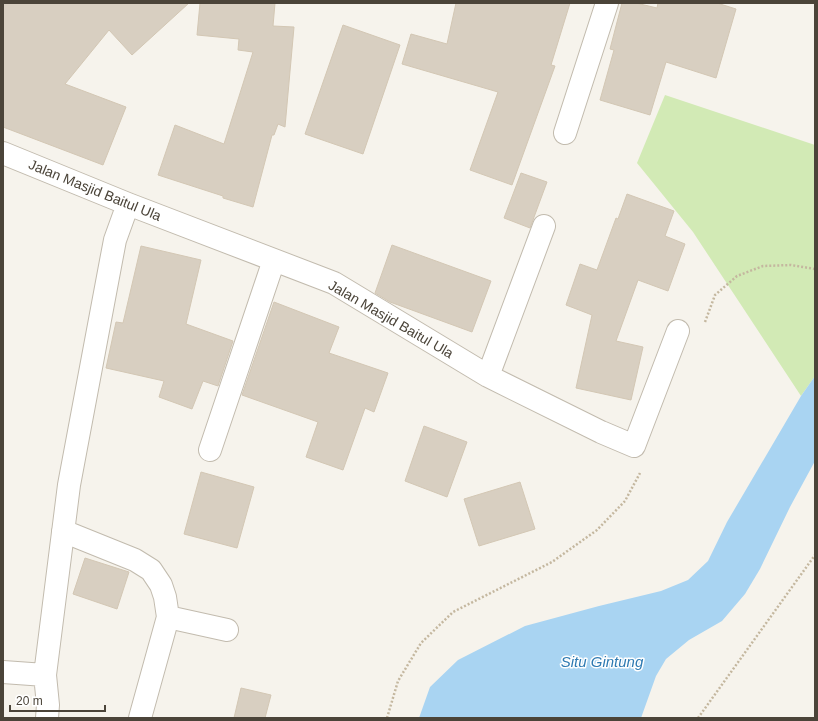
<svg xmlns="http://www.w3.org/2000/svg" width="818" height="721" font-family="Helvetica,sans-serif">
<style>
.green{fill:#d2eab5}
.water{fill:#a9d4f2}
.building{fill:#d8cfc1;stroke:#d3c7b4}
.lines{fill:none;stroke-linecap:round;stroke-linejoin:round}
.street-casing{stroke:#c2bbae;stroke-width:24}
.path{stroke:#c4b79f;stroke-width:2.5;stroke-dasharray:2 2;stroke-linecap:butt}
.street{stroke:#fff;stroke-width:22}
.labels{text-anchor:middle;stroke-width:3;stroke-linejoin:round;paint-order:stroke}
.street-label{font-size:14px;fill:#4b4439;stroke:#fff}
.water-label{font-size:15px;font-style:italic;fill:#2e7ab2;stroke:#fff}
</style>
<rect width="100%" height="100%" fill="#f6f3ec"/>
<path class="green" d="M 665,95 L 815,145 L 815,376 L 801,396 L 693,232 L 637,163 Z"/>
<path class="water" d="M 815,376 L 815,461 L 790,507 L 760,569 L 745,594 L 722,621 L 689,640 L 666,659 L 656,676 L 641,718 L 419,718 L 430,687 L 458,660 L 525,626 L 599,606 L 661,591 L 688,580 L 708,561 L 727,522 L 767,454 L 801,396 Z"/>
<path class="building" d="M 3,3 L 189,3 L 132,55 L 109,30 L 65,84 L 126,107 L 103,165 L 3,127 Z
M 200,3 L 275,3 L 273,26 L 294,27 L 285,127 L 278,124 L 274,135 L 272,135 L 253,207 L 223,198 L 223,196 L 158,175 L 175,125 L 224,144 L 253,52 L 238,50 L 239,39 L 197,35 Z
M 456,3 L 570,3 L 551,65 L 555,66 L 512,185 L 470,170 L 498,92 L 402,64 L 411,34 L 447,44 Z
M 622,3 L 636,3 L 657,8 L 658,3 L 717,3 L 736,9 L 716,78 L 666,62 L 650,115 L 600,100 L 614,50 L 610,49 Z
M 343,25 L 400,45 L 363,154 L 305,134 Z
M 521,173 L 547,182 L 530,228 L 504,218 Z
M 627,194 L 674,211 L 665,236 L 685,244 L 668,291 L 638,280 L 616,341 L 643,347 L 631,400 L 576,388 L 592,315 L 566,305 L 580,264 L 597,270 L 616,218 L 618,219 Z
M 392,245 L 491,281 L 472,332 L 390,302 L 375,293 Z
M 141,246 L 201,260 L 186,324 L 233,341 L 218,386 L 203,381 L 192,409 L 159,397 L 164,381 L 106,368 L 116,322 L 123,323 Z
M 274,302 L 339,327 L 329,353 L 388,373 L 374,412 L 365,408 L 343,470 L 306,457 L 318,422 L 242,395 Z
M 424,426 L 467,442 L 447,497 L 405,481 Z
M 201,472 L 254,487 L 237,548 L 184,534 Z
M 520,482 L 535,529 L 479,546 L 464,499 Z
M 85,558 L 129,572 L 117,609 L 73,594 Z
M 241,688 L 271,695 L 265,718 L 234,718 Z"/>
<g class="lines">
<defs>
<path id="street" d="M 565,133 L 607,3
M 3,153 L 128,204 L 334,283 L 488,376 L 601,432 L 634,446 L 678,331
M 488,376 L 544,226
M 210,450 L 274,260
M 63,531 L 135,560 L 151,570 L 161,585 L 165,597 L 168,617 L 140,718
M 168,617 L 227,630
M 3,672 L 45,675 L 48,705 L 47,718
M 45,675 L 69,485 L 111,261 L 115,240 L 128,204"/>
</defs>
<use href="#street" class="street-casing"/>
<path class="path" d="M 705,322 L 715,295 L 737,276 L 763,266 L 791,265 L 815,269
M 387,718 L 398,681 L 421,643 L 453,612 L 552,562 L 597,530 L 625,501 L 640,473
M 698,718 L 815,555"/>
<use href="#street" class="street"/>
</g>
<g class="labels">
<g class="street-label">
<text transform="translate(95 190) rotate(22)" y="5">Jalan Masjid Baitul Ula</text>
<text transform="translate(391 319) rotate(30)" y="5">Jalan Masjid Baitul Ula</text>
</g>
<g class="water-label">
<text x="602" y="667">Situ Gintung</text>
</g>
</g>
<rect width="818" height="721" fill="none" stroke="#4b4439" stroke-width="8"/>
<path d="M10 705v6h95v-6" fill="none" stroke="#4b4439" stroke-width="2"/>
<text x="16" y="705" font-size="12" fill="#4b4439" stroke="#ffffff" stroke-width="3" paint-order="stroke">20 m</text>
</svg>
